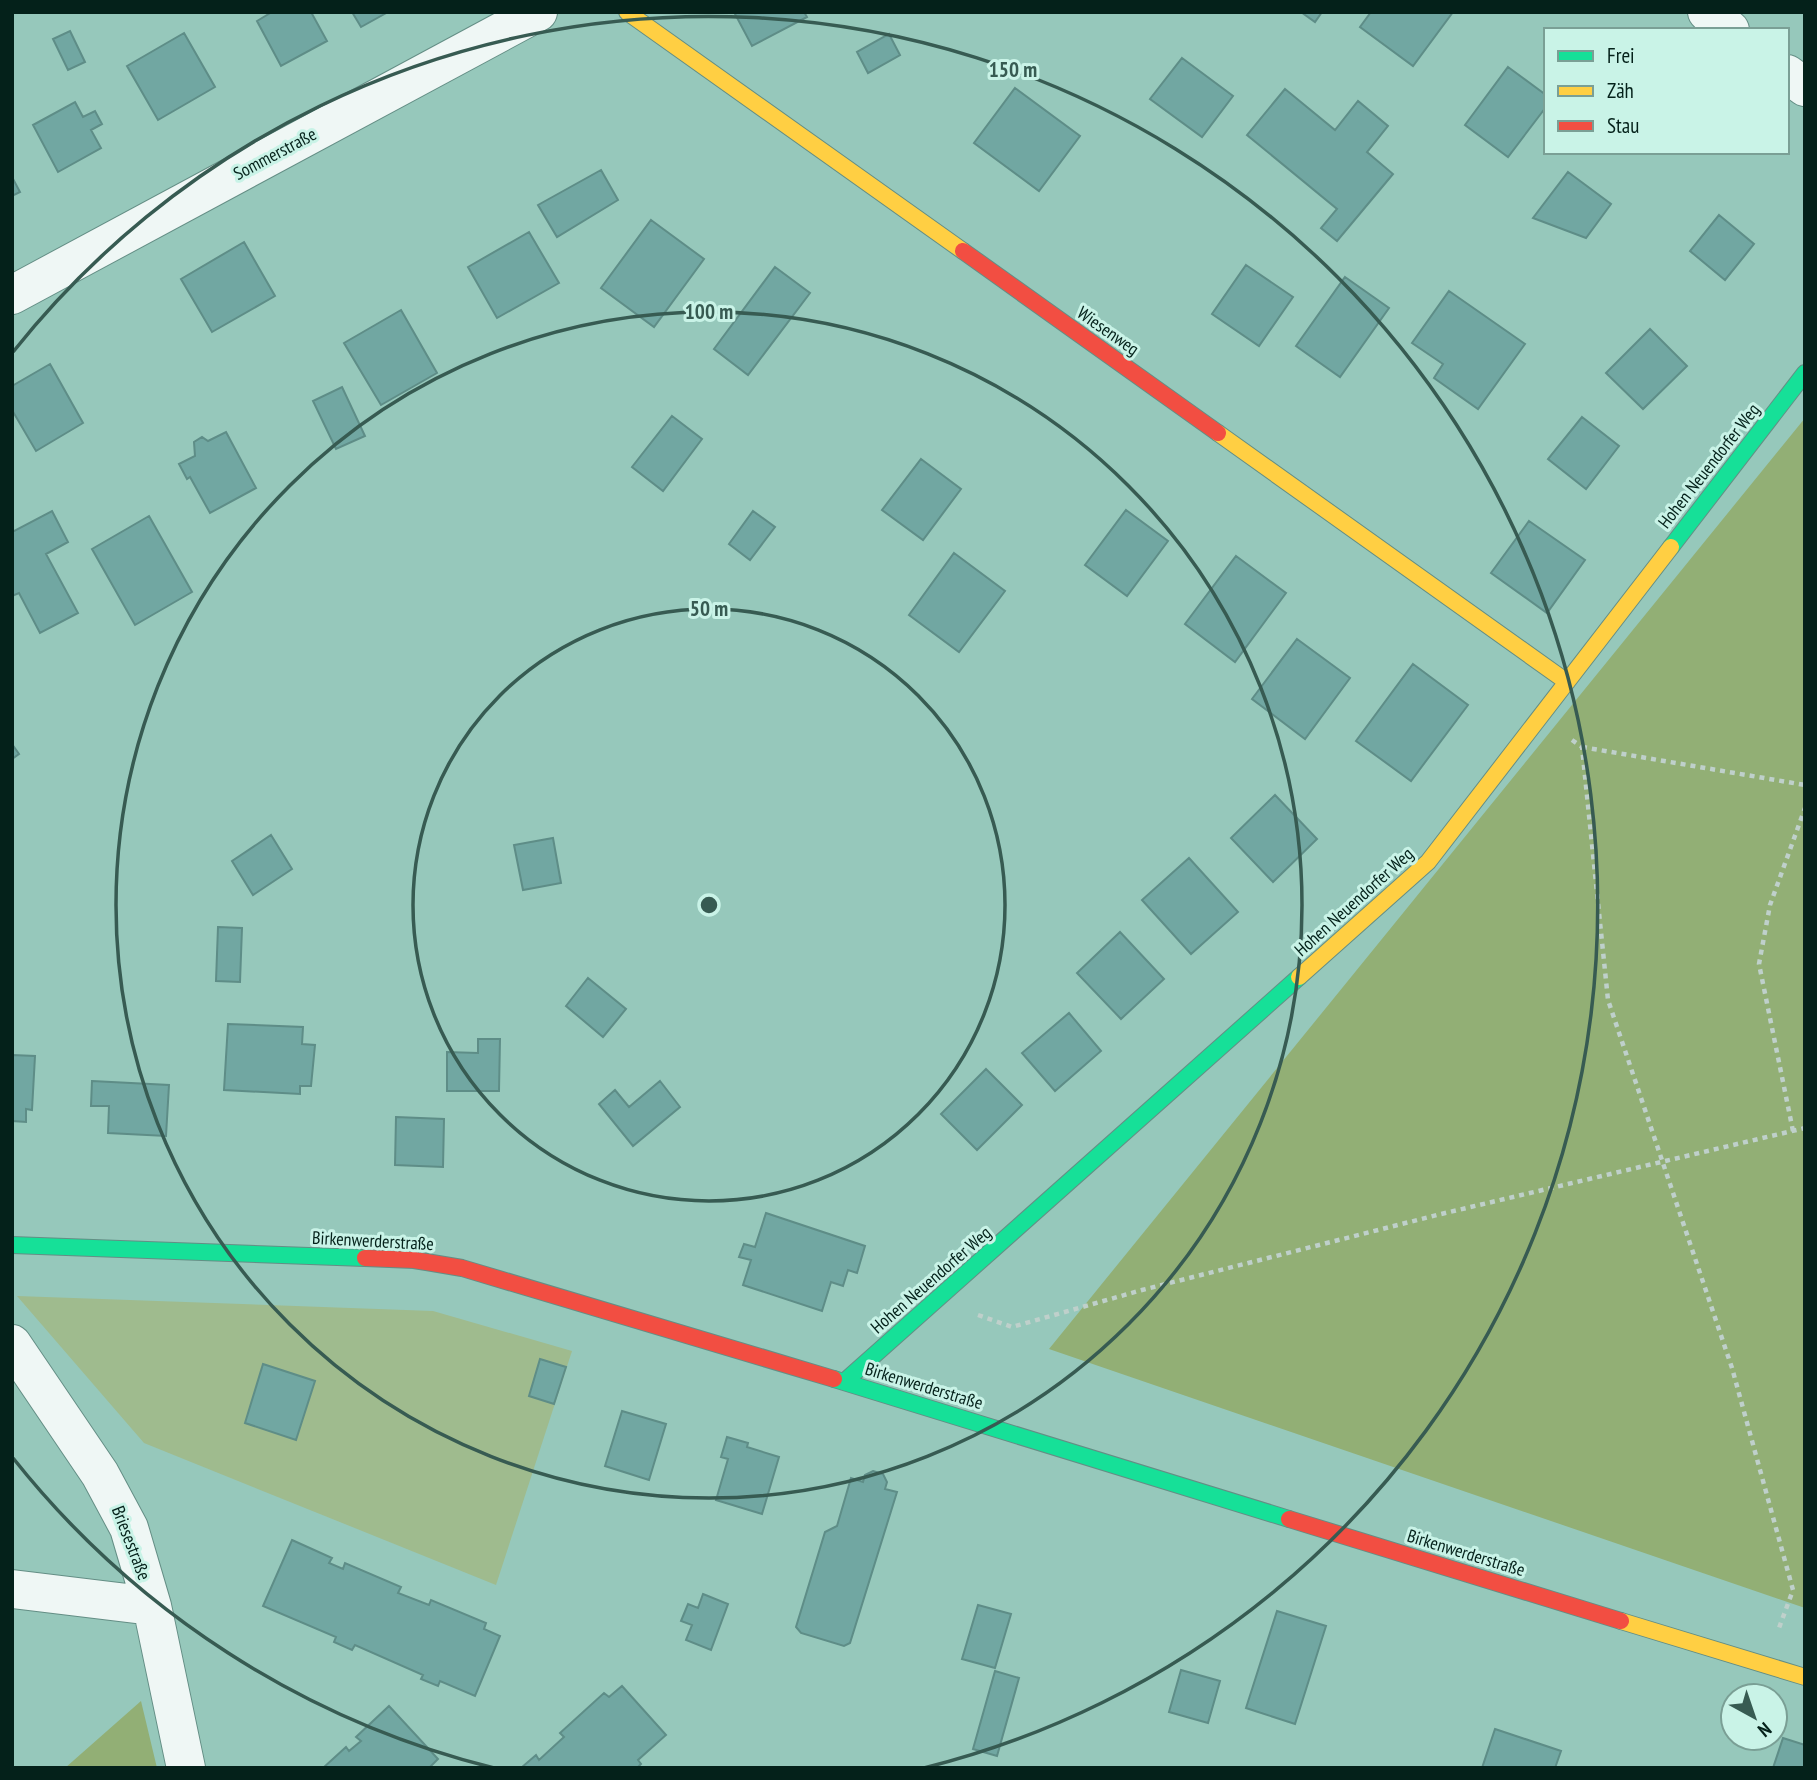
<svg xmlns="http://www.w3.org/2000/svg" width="1817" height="1780" font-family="'PT Sans Narrow',sans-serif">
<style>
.green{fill:#9fbb8e}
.forest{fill:#92af75}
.building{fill:#71a7a2;stroke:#5e8d87;stroke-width:2}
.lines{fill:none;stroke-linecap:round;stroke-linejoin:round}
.street-casing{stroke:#648e85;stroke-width:40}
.fast-casing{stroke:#648e85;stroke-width:18}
.slow-casing{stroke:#648e85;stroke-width:18}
.jam-casing{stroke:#648e85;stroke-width:18}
.path{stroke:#bfd0cb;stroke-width:4.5;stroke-dasharray:5 5;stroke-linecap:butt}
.street{stroke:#eff7f5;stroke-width:38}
.fast{stroke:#16e098;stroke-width:16}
.slow{stroke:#ffcf43;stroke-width:16}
.jam{stroke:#f24e42;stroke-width:16}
.ring{fill:none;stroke:#375b52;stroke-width:3.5}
.labels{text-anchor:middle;stroke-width:6;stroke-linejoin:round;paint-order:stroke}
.street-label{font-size:18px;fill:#04211a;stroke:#c9f3e7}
.centre{fill:#375b52;stroke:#c9f3e7;stroke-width:3.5}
.ring-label{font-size:21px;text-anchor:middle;font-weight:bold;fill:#375b52;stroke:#c9f3e7;stroke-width:6;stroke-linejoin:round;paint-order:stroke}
</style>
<rect width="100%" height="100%" fill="#96c8bb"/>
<path class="green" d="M 17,1296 L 433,1311 L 572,1351 L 496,1585 L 144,1443 Z"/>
<path class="forest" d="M 1805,418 L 1805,1608 L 1049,1349 Z
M 141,1701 L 157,1768 L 65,1768 Z"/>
<path class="building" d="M 272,12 L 311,12 L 327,41 L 281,66 L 257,21 Z
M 352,12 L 388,12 L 361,27 Z
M 734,12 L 804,12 L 807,17 L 752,46 Z
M 1301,12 L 1322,12 L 1315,22 Z
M 1371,12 L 1453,12 L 1413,66 L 1360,27 Z
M 70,31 L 85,62 L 68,70 L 53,39 Z
M 184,33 L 215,87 L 158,120 L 127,66 Z
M 889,34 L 900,55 L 868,73 L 857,52 Z
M 1182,58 L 1233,96 L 1202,137 L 1150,99 Z
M 1508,67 L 1546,95 L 1546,107 L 1508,157 L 1465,125 Z
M 1015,88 L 1080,136 L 1039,191 L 974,143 Z
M 1285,89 L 1335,130 L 1358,101 L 1388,126 L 1367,152 L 1393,174 L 1337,241 L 1321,228 L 1337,209 L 1247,135 Z
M 75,102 L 83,117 L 95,111 L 102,124 L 91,130 L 101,148 L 58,172 L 33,125 Z
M 601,170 L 618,200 L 557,237 L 538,205 Z
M 1568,172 L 1611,204 L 1586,238 L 1533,218 Z
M 12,177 L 20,192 L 12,196 Z
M 1719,215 L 1754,244 L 1725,280 L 1690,251 Z
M 651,220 L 704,259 L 654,327 L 601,288 Z
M 529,232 L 559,283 L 497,318 L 468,267 Z
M 244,242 L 275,296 L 212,332 L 181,279 Z
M 1246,265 L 1293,297 L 1259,346 L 1212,314 Z
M 775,267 L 810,293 L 748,375 L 714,349 Z
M 1345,277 L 1389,308 L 1340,377 L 1296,346 Z
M 1449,291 L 1525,344 L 1478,409 L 1434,378 L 1443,364 L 1412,343 Z
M 401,310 L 437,373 L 381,405 L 344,343 Z
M 1650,329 L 1687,366 L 1643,409 L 1606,373 Z
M 50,364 L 83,423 L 36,451 L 12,410 L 12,386 Z
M 342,387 L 365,436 L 336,449 L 313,401 Z
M 672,416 L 702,439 L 663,491 L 632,467 Z
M 1582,417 L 1619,446 L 1586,489 L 1548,459 Z
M 226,432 L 256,488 L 210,513 L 190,477 L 187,479 L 179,464 L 195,456 L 194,442 L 202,437 L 208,441 Z
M 921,459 L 961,489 L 923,540 L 882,510 Z
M 1126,510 L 1168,541 L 1127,596 L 1085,565 Z
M 52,511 L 68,542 L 46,554 L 78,613 L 40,633 L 19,593 L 12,596 L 12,532 Z
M 753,511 L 775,527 L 750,560 L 729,544 Z
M 149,516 L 192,592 L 135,625 L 92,549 Z
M 1529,521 L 1585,560 L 1547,613 L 1491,573 Z
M 954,553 L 1005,591 L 959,652 L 909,615 Z
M 1236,556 L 1286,593 L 1235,662 L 1185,624 Z
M 1297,639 L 1350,678 L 1305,739 L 1252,699 Z
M 1413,664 L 1468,705 L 1411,781 L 1356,741 Z
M 12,744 L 19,754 L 12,759 Z
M 1275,795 L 1317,839 L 1273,882 L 1231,838 Z
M 271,835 L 292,869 L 253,895 L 232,861 Z
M 553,838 L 561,883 L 523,890 L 514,845 Z
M 1189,858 L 1238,912 L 1191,954 L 1142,900 Z
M 218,927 L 242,928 L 240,982 L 216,981 Z
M 1120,932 L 1164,979 L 1121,1019 L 1077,973 Z
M 588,978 L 626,1009 L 603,1037 L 566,1006 Z
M 1069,1013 L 1101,1051 L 1055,1091 L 1022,1053 Z
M 228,1024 L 303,1027 L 302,1044 L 315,1045 L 311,1086 L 300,1086 L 300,1094 L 224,1090 Z
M 478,1039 L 500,1039 L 499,1091 L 447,1091 L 447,1052 L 478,1053 Z
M 12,1055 L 35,1056 L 32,1110 L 26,1109 L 26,1122 L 12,1121 Z
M 986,1069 L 1022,1105 L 977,1150 L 941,1114 Z
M 92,1081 L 169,1085 L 166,1136 L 108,1133 L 109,1106 L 91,1106 Z
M 660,1081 L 680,1107 L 633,1146 L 599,1104 L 615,1090 L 629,1107 Z
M 396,1117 L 444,1119 L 443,1167 L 395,1165 Z
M 766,1213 L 865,1246 L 857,1273 L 848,1270 L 843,1286 L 831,1282 L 822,1311 L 743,1285 L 751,1260 L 739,1257 L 744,1244 L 755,1247 Z
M 540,1359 L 566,1367 L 554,1404 L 529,1396 Z
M 263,1364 L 315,1381 L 296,1440 L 245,1423 Z
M 622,1411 L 666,1424 L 649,1480 L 605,1466 Z
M 727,1437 L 748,1443 L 747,1447 L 779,1457 L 762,1514 L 716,1500 L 728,1459 L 721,1457 Z
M 873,1471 L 883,1474 L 887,1482 L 885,1489 L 897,1492 L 850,1643 L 844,1646 L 801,1633 L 796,1627 L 825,1532 L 837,1526 L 851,1478 L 863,1482 L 865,1475 Z
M 292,1540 L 332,1558 L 329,1563 L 343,1569 L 345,1563 L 401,1587 L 398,1593 L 429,1605 L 431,1600 L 486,1623 L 484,1629 L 500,1636 L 475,1696 L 440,1681 L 438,1686 L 421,1679 L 423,1675 L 355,1645 L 352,1650 L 334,1642 L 336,1637 L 263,1606 Z
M 703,1594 L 728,1604 L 711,1650 L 686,1640 L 692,1625 L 681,1621 L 688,1604 L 698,1608 Z
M 978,1605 L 1011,1614 L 995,1668 L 962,1659 Z
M 1277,1611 L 1326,1626 L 1295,1724 L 1246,1708 Z
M 1181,1670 L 1220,1681 L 1208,1723 L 1169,1712 Z
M 995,1671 L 1019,1678 L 997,1756 L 973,1749 Z
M 622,1686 L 666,1735 L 638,1760 L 641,1764 L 637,1768 L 521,1768 L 536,1755 L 539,1760 L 564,1737 L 560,1733 L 604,1693 L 609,1697 Z
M 389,1706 L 438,1759 L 429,1768 L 323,1768 L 346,1747 L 349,1751 L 361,1741 L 356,1737 Z
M 1495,1729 L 1561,1751 L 1555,1768 L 1482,1768 Z
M 1783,1738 L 1805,1745 L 1805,1768 L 1773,1768 Z"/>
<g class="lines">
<defs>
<path id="street" d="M 1707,12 L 1730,30
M 1787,74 L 1805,87
M 12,295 L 538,12
M 12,1344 L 100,1474 L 129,1528 L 152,1606 L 186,1768
M 12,1589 L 152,1606"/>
<path id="fast" d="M 1671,547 L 1805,373
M 12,1245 L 365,1258
M 834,1379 L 1289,1519
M 844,1382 L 1299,977"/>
<path id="slow" d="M 627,12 L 963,251
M 1218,433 L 1567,682
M 1299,977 L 1428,862 L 1671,547
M 1621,1621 L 1805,1677"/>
<path id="jam" d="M 963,251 L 1218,433
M 365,1258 L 414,1260 L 462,1268 L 834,1379
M 1289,1519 L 1621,1621"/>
</defs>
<use href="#street" class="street-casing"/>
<use href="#fast" class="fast-casing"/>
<use href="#slow" class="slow-casing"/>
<use href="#jam" class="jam-casing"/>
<path class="path" d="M 1572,740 L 1582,747 L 1608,1000 L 1732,1368 L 1793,1590 L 1779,1628
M 1582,747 L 1805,785
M 1793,1131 L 1759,964 L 1770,905 L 1805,808
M 978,1315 L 1012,1327 L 1142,1290 L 1441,1214 L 1805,1128"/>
<use href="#street" class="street"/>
<use href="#fast" class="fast"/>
<use href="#slow" class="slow"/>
<use href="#jam" class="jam"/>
</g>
<g class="ring">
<circle cx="709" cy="905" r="296"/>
<circle cx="709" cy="905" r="593"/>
<path d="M494 1768A889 889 0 0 1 13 1458M13 352A889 889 0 1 1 924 1768"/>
</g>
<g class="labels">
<g class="street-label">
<text transform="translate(275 154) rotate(-28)" y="6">Sommerstraße</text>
<text transform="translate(1108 331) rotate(35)" y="6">Wiesenweg</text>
<text transform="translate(1709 466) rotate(-52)" y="6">Hohen Neuendorfer Weg</text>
<text transform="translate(1354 902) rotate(-42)" y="6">Hohen Neuendorfer Weg</text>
<text transform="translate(373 1241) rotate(3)" y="6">Birkenwerderstraße</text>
<text transform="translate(931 1280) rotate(-41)" y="6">Hohen Neuendorfer Weg</text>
<text transform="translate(924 1386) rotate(17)" y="6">Birkenwerderstraße</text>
<text transform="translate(131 1543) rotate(69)" y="6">Briesestraße</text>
<text transform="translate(1466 1553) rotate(17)" y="6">Birkenwerderstraße</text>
</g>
</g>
<circle cx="709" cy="905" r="10" class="centre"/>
<g class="ring-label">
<text x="1013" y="77">150 m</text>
<text x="709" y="319">100 m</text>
<text x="709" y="616">50 m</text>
</g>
<rect width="1817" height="1780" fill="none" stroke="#04211a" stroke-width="28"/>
<rect x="1544" y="28" width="245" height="126" fill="#c9f3e7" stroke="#7a9f95" stroke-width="2"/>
<rect x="1558" y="51" width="35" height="10" fill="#16e098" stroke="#7a9f95" stroke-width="2"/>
<text x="1607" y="63" font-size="21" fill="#04211a">Frei</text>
<rect x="1558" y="86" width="35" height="10" fill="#ffcf43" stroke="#7a9f95" stroke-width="2"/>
<text x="1607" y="98" font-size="21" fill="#04211a">Zäh</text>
<rect x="1558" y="121" width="35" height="10" fill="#f24e42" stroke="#7a9f95" stroke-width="2"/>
<text x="1607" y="133" font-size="21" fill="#04211a">Stau</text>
<g transform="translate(1754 1717) rotate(140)"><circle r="33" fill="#c9f3e7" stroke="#7a9f95" stroke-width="2"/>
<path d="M0-5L12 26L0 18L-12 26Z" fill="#375b52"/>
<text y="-10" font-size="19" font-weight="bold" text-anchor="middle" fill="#04211a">N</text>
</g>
</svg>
